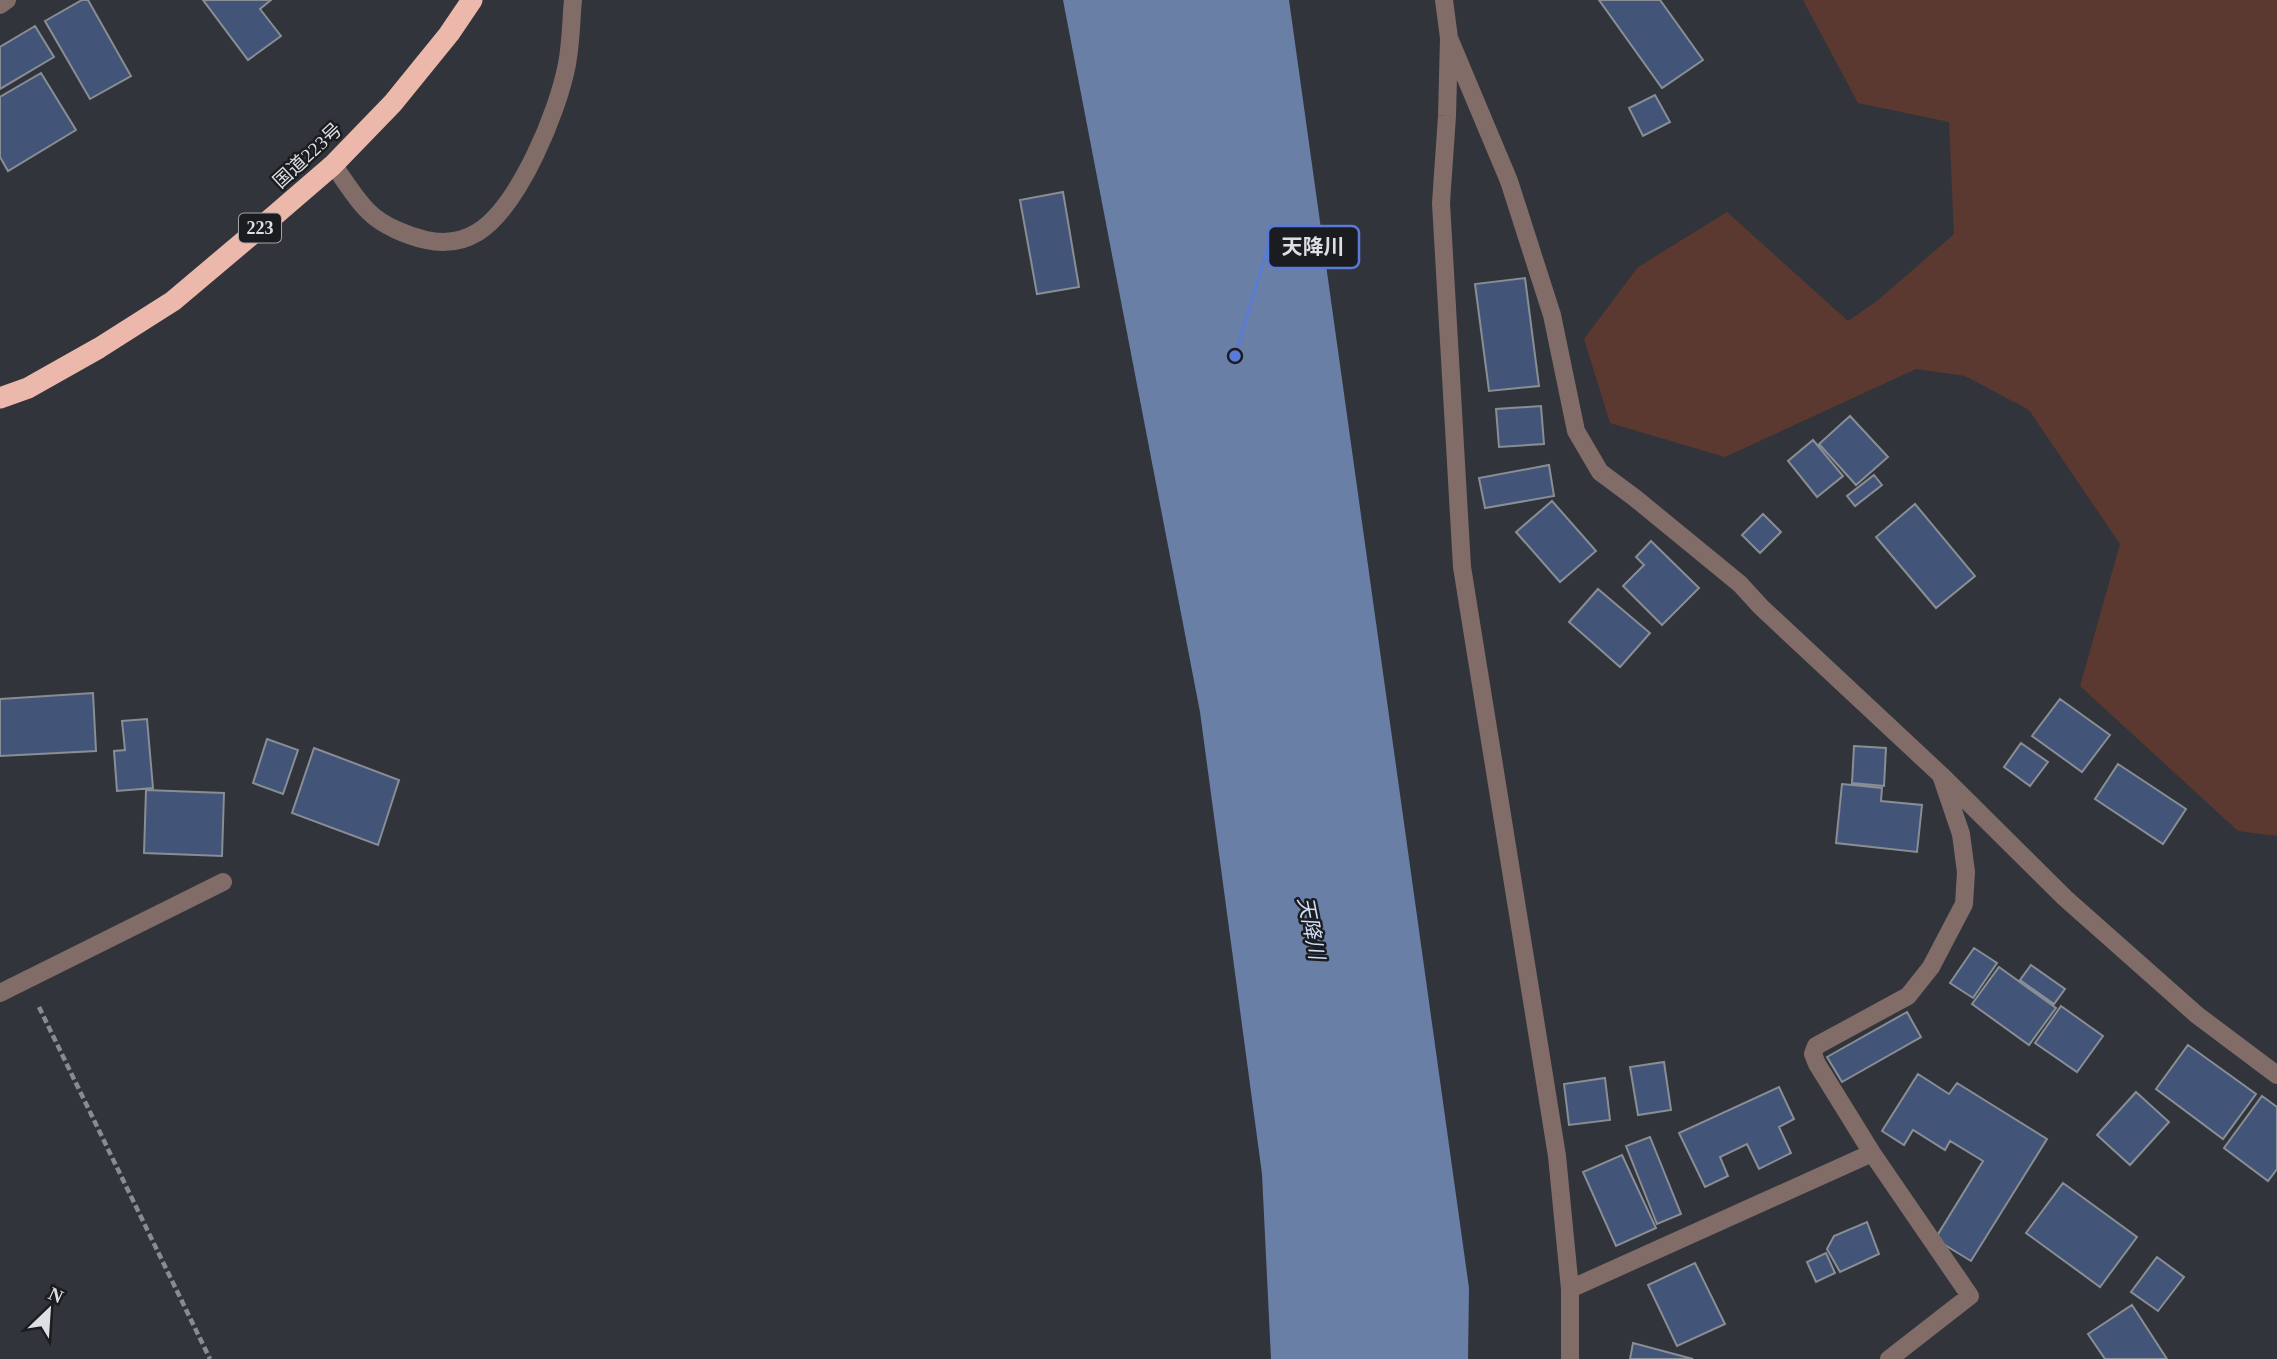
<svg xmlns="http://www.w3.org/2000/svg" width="2277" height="1359" font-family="'Times New Roman','Noto Sans JP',serif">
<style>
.green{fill:#5b3931}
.water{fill:#6a7fa6}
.building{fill:#425579;stroke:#898d94;stroke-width:2}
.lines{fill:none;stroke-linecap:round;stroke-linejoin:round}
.path{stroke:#888b90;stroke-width:4.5;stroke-dasharray:7 3.5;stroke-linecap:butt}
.minor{stroke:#826c67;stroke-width:18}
.highway{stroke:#edb8ac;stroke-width:21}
.labels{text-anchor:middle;stroke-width:5;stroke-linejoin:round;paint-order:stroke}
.shield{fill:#1b1c1f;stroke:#a3a4a8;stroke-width:2}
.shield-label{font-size:18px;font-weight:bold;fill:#dddfe3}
.street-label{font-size:19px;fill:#dddfe3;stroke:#1b1c1f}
.water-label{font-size:21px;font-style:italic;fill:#d1def8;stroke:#1b1c1f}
.leader{fill:none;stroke:#577adb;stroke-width:2.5}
.callout-dot{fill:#577adb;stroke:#1b1c1f;stroke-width:2.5}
.callout{fill:#1b1c1f;stroke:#577adb;stroke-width:2.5}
.callout-label{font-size:21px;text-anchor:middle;font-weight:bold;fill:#dddfe3}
</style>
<rect width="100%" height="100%" fill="#31343a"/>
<path class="green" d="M 1803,0 L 2277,0 L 2277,836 L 2238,831 L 2080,686 L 2120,544 L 2029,410 L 1965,376 L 1916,369 L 1725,457 L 1610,423 L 1584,339 L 1638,267 L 1727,212 L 1848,321 L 1877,301 L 1954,234 L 1949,122 L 1858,103 Z"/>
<path class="water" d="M 1063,0 L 1289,0 L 1469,1288 L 1468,1359 L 1271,1359 L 1262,1174 L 1200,712 Z"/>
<path class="building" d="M 82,0 L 88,0 L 131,76 L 90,99 L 45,21 Z
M 203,0 L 271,0 L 260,9 L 281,36 L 248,60 Z
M 1599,0 L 1660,0 L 1703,60 L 1662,88 Z
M 35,26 L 54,57 L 0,89 L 0,47 Z
M 41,73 L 76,130 L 8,171 L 0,157 L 0,97 Z
M 1655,95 L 1670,122 L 1643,136 L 1629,108 Z
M 1063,192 L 1079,287 L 1037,294 L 1020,200 Z
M 1525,278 L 1539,386 L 1489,391 L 1475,284 Z
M 1541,406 L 1544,444 L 1499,447 L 1496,409 Z
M 1850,416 L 1888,457 L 1856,485 L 1819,444 Z
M 1813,440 L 1843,476 L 1817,497 L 1788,461 Z
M 1549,465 L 1554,496 L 1485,508 L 1479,478 Z
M 1874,475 L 1882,485 L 1855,506 L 1847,496 Z
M 1552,501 L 1596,551 L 1560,582 L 1516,532 Z
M 1915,504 L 1975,576 L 1936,608 L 1876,537 Z
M 1763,514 L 1781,532 L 1760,553 L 1742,535 Z
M 1651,541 L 1699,588 L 1662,625 L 1623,586 L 1644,565 L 1636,557 Z
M 1598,589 L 1650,633 L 1620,667 L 1569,622 Z
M 93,693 L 96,751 L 0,756 L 0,699 Z
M 2060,699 L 2110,735 L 2082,772 L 2032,736 Z
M 147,719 L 153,788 L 117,791 L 114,751 L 125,750 L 122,721 Z
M 267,739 L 298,750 L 283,794 L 253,783 Z
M 2021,743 L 2048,762 L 2030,786 L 2004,767 Z
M 1854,746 L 1886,748 L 1884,786 L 1852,783 Z
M 314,748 L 399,780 L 378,845 L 292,813 Z
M 2118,764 L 2186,809 L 2163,844 L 2095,799 Z
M 1842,784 L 1882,788 L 1881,801 L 1922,805 L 1917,852 L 1836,843 Z
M 146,790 L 224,793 L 222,856 L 144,853 Z
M 1974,948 L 1997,963 L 1973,998 L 1950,983 Z
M 2031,965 L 2065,989 L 2054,1004 L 2020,980 Z
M 1999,967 L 2056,1008 L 2029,1045 L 1972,1004 Z
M 2061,1006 L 2103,1036 L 2077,1072 L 2035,1043 Z
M 1907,1012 L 1921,1037 L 1842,1082 L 1827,1057 Z
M 2188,1045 L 2256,1094 L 2223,1139 L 2156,1089 Z
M 1664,1062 L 1671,1110 L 1638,1115 L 1630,1067 Z
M 1918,1074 L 1949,1094 L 1957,1083 L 2047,1139 L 1971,1261 L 1935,1239 L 1983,1161 L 1950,1141 L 1945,1150 L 1913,1130 L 1904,1145 L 1882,1131 Z
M 1605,1078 L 1610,1120 L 1569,1125 L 1564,1084 Z
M 1779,1087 L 1794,1119 L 1779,1127 L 1791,1153 L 1759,1169 L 1747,1144 L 1720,1157 L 1728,1176 L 1705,1187 L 1679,1133 Z
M 2136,1092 L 2169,1122 L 2130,1165 L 2097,1135 Z
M 2262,1096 L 2277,1107 L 2277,1169 L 2268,1181 L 2224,1148 Z
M 1650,1137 L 1681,1214 L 1657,1224 L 1626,1146 Z
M 1622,1155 L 1656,1228 L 1616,1246 L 1583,1172 Z
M 2063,1183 L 2137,1237 L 2100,1287 L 2026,1233 Z
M 1867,1222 L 1879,1254 L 1840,1272 L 1827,1249 L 1834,1236 Z
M 1826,1253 L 1835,1273 L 1816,1282 L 1807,1262 Z
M 2157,1257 L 2184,1277 L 2158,1311 L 2131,1292 Z
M 1695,1263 L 1725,1324 L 1677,1346 L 1648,1285 Z
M 2132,1305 L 2167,1359 L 2105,1359 L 2088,1334 Z
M 1633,1343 L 1693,1359 L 1630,1359 Z"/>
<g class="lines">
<path class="path" d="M 39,1007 L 210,1359"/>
<path class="minor" d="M 1444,0 L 1449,38 L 1447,116 L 1441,203 L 1462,567 L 1557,1156 L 1570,1289 L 1570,1359
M 0,5 L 7,0
M 1449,38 L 1509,181 L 1552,315 L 1576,431 L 1600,472 L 1635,498 L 1740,584 L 1761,607 L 1941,775 L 2065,898 L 2197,1015 L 2277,1075
M 333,165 C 345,180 355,199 369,212 C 383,226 408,236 426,240 C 444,244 462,242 478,232 C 519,206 558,112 567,64 C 571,43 571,21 573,0
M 0,993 L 223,882
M 1570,1289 L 1872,1153
M 1889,1359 L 1970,1296 L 1872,1153 L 1817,1064 L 1813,1054 L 1816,1046 L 1908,996 L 1931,967 L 1964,904 L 1966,872 L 1961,834 L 1942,778"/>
<path class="highway" d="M 0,398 L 28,388 L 99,348 L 173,301 L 275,215 L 333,165 L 393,103 L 449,34 L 472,0"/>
</g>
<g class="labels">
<rect class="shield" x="239" y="213.5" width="42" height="29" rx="5"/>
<g class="shield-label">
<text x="260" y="234">223</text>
</g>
<g class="street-label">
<text transform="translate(307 155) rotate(-43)" y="7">国道223号</text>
</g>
<g class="water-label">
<text transform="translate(1311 928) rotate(79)" y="7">天降川</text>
</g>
</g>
<path class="leader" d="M1235 356L1268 247"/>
<circle class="callout-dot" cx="1235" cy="356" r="7"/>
<rect class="callout" x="1268" y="226" width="91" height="42" rx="7"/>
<g class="callout-label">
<text x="1313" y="254">天降川</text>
</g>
<g transform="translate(49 1310) rotate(25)" stroke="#1b1c1f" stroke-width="5" paint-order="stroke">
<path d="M0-5L12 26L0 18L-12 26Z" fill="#dddfe3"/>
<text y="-10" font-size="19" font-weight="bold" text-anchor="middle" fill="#dddfe3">N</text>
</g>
</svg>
